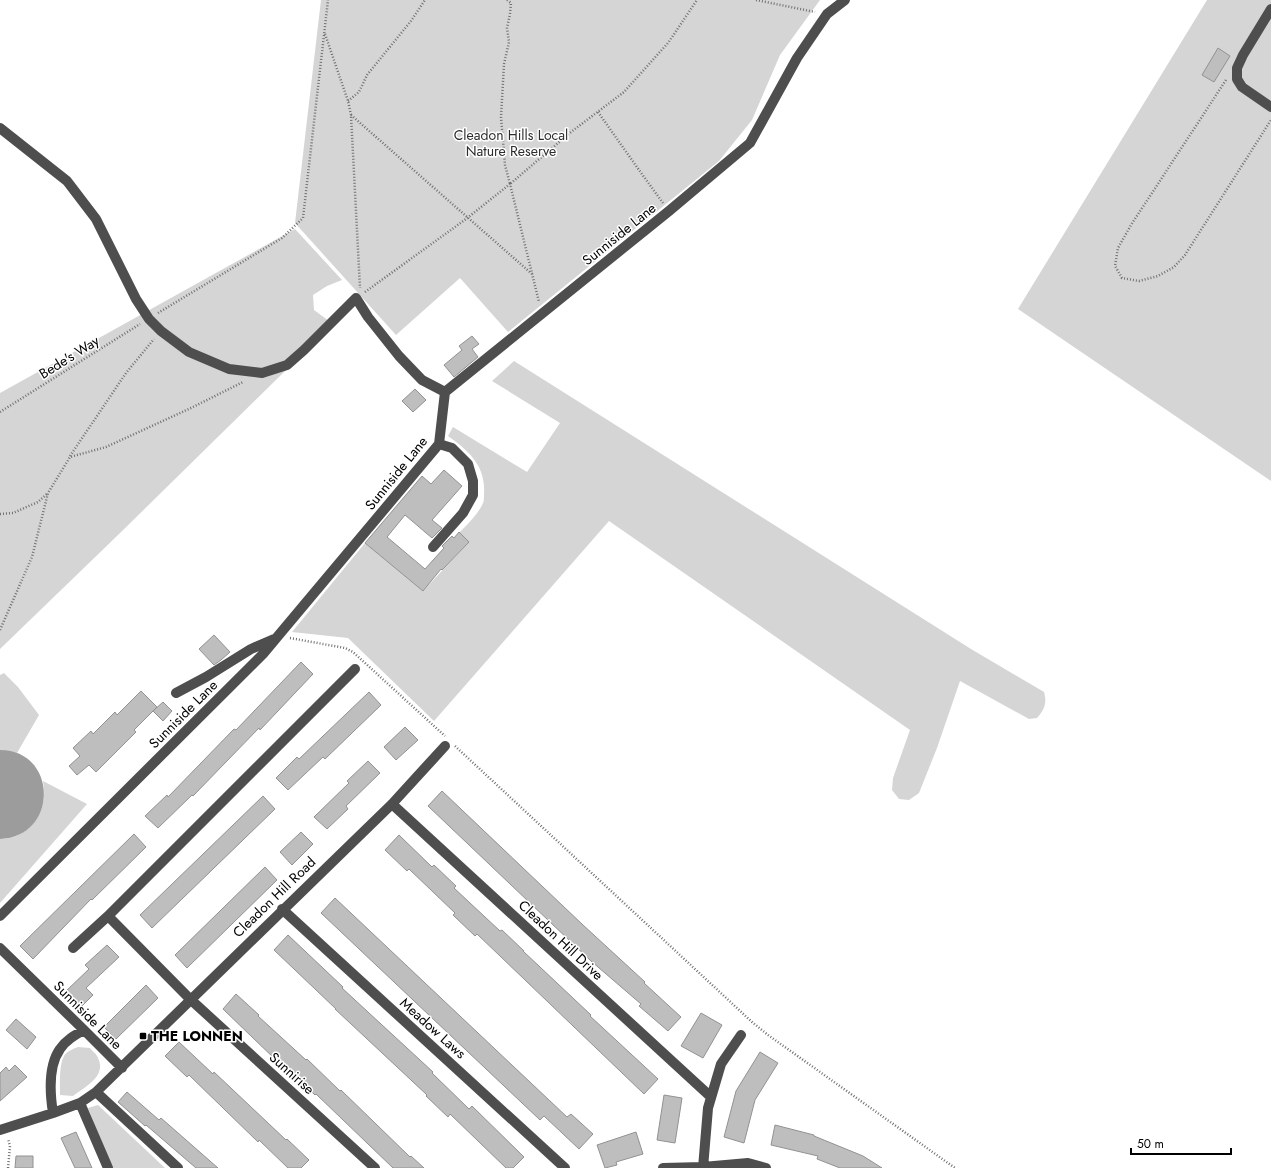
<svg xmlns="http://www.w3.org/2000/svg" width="1271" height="1168" font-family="Jost,sans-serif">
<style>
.green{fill:#d5d5d5}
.water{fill:#9c9c9c}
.building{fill:#bebebe;stroke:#929292}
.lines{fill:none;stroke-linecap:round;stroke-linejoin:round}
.path{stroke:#707070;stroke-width:2.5;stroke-dasharray:1 2;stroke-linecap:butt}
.minor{stroke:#4e4e4e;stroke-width:10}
.poi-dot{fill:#000;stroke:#fff;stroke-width:1.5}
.labels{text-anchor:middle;stroke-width:3;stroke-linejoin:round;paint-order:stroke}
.park-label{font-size:14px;fill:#2c2c2c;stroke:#fff}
.street-label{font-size:14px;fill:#000;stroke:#fff}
.poi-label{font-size:14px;font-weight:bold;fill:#000;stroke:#fff;text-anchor:start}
</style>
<rect width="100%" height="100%" fill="#fff"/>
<path class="green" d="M 321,0 L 820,0 L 780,55 L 752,120 L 719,161 L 508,332 L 460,278 L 396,335 L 295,223 Z
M 1207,0 L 1271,0 L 1271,481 L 1018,309 Z
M 295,229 L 342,280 L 327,286 L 313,295 L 314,310 L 333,324 L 118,535 L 0,649 L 0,393 Z
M 514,361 L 971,649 L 1044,692 C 1047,703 1045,709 1037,718 L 1029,719 L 960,681 L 937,748 L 919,793 L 909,800 L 899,799 L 892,790 L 893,778 L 910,730 L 609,521 L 434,721 L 348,638 L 292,632 L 365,543 L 423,591 L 469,542 L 459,533 C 467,525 479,513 483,503 C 484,501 484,497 484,494 C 486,466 469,451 448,436 L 453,427 L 527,472 L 560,423 L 492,381 Z
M 4,673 L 18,687 L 39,715 L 17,753 L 0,750 L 0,675 Z
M 43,781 L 87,804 L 0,903 L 0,839 C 31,838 49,811 43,781 Z
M 78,1047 L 90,1048 C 92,1051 97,1054 98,1058 C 107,1076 85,1087 73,1096 L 60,1095 C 60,1084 59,1065 64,1056 C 67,1051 73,1049 78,1047 Z
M 98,1105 L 165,1168 L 112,1168 L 88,1108 Z"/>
<path class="water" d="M 0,750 C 58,750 59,837 0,839 Z"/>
<path class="building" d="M 1218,48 L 1230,56 L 1214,82 L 1202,75 Z
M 472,336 L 479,344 L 472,349 L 478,357 L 454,377 L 444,365 L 462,350 L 459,346 Z
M 415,389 L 426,400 L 413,412 L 402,401 Z
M 444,470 L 462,486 L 432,520 L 442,528 L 432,538 L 405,515 L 387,537 L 425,569 L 444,548 L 442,546 L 452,536 L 454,538 L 459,532 L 469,542 L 442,570 L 441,569 L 423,591 L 365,543 L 422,476 L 431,484 Z
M 214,635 L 230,652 L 221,660 L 214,665 L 199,649 Z
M 301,662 L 313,674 L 260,730 L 259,728 L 193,796 L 192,795 L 158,828 L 145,816 L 167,795 L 168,797 L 234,729 L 236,730 Z
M 141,691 L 157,707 L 134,730 L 136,732 L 96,772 L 89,765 L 77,775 L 69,766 L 80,756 L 73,748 L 91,731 L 93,734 L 115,712 L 117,715 Z
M 369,692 L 381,705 L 325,759 L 323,757 L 288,790 L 276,778 L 297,757 L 299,759 Z
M 163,702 L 172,711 L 163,721 L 153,711 Z
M 405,727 L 418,740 L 396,760 L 384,747 Z
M 368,761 L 380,773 L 346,806 L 348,809 L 327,829 L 314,817 L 349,783 L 347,781 Z
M 442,791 L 583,925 L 645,982 L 644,983 L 681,1017 L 668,1031 L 639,1006 L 641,1004 L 591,961 L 428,806 Z
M 263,796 L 275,809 L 152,928 L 140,915 Z
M 301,832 L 313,844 L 292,865 L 280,852 Z
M 134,834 L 146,847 L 92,900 L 91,899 L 33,959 L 20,946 Z
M 399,835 L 432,867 L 434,865 L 456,886 L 454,888 L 500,931 L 502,930 L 524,951 L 523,951 L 591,1015 L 590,1016 L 658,1079 L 644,1094 L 477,934 L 475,936 L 453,915 L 455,913 L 409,869 L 407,871 L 385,850 Z
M 265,867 L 277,880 L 187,968 L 175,955 Z
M 335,898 L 567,1117 L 571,1114 L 593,1134 L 579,1149 L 544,1116 L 540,1120 L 321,913 Z
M 288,935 L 343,987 L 342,988 L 433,1072 L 432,1073 L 469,1109 L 472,1106 L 524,1157 L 513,1168 L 506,1168 L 450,1114 L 448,1117 L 426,1096 L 427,1095 L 335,1009 L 336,1009 L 274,950 Z
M 107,945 L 119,957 L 86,988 L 93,995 L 80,1008 L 65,992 L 89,969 L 85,965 Z
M 146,985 L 158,998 L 116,1039 L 104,1027 Z
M 236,994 L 259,1015 L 258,1016 L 306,1060 L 307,1059 L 340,1091 L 341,1090 L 410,1157 L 411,1156 L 424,1168 L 393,1168 L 316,1094 L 315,1095 L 279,1061 L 278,1062 L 252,1037 L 223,1009 Z
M 701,1013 L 722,1025 L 703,1058 L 681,1046 Z
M 16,1019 L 36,1037 L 27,1049 L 6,1030 Z
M 179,1042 L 213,1074 L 214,1072 L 286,1140 L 287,1139 L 309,1160 L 301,1168 L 288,1168 L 259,1140 L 258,1142 L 189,1075 L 187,1077 L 165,1056 Z
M 760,1052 L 778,1063 L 755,1100 L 744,1143 L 724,1137 L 736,1091 Z
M 15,1065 L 27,1077 L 0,1101 L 0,1073 L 6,1067 L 9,1071 Z
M 127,1092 L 159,1120 L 161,1118 L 218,1168 L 196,1168 L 146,1125 L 145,1126 L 118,1102 Z
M 664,1095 L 682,1098 L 675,1143 L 657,1140 Z
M 775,1125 L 814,1135 L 814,1136 L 863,1156 L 882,1168 L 840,1168 L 817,1159 L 818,1156 L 771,1145 Z
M 76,1132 L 92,1168 L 75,1168 L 61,1138 Z
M 636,1132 L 643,1154 L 616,1162 L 617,1165 L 605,1168 L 597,1145 Z
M 16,1156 L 33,1156 L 33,1168 L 15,1168 Z"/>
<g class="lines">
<path class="path" d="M 507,0 L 511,3 L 510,14 L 507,28 L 509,42 L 504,64 L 501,117 L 505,165 L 510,184 L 571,132 L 624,92 L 668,43 L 697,0
M 756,0 L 815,12
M 325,34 L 348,101 L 351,115 L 360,288
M 1226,80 L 1131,225 L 1118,248 L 1115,266 L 1122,278 L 1139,281 L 1158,276 L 1174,267 L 1185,255 L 1271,120
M 348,101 L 359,92 L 367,75 L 411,21 L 425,0
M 598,112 L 639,170 L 663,203
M 351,115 L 532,274
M 365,292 L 466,219 L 510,184 L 539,302
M 158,313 L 282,238 L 303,218 L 328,0
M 0,412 L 140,324
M 70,456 L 126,373 L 154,339
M 0,514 L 13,513 L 38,502 L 48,493
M 0,630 L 32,557 L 48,493 L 70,457 L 106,447 L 191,408 L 243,382
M 290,638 L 345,648 L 353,652 L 445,736
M 455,746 L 752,1022 L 768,1035 L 955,1168
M 8,1168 L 10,1146 L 8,1139"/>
<path class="minor" d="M 1271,9 L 1243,55 L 1237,68 L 1237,79 L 1242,87 L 1271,107
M 0,128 L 67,181 L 96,219 L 136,299 L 149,319 L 161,331 L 189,352 L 229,369 L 262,373 L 287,365 L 304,350 L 356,298 L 368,317 L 399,356 L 422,380 L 445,392
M 433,547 L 463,513 L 473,495 L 473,481 L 468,464 L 452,448 L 439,444
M 355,669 L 108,916 L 190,999 L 375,1168
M 176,693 L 206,677 L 251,649 L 274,639
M 392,804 L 711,1097
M 282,909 L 565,1168
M 0,916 L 263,654 L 278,636 L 439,444 L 445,392 L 669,211 L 750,143 L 797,58 L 827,14 L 845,0
M 0,948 L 84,1030 L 122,1068
M 73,948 L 108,916
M 96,1092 L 178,1168
M 80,1103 L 108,1168
M 53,1113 C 50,1094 48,1066 60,1049 C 66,1040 75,1035 84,1030
M 0,1130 L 53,1113 L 80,1103 L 96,1092 L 392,804 L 445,746
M 663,1168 L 703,1167 L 748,1163 L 766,1168
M 703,1168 L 708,1108 L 721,1064 L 741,1035"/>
</g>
<rect class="poi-dot" x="139" y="1032" width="8" height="8" rx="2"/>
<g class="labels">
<g class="park-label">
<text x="511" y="140">Cleadon Hills Local<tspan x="511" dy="16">Nature Reserve</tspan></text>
</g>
<g class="street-label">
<text transform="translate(619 234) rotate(-39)" y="5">Sunniside Lane</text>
<text transform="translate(69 357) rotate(-32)" y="5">Bede's Way</text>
<text transform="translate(396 473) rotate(-51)" y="5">Sunniside Lane</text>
<text transform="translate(183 714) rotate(-45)" y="5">Sunniside Lane</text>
<text transform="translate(274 897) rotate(-44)" y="5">Cleadon Hill Road</text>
<text transform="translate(561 940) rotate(43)" y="5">Cleadon Hill Drive</text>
<text transform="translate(88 1015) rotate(45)" y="5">Sunniside Lane</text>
<text transform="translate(433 1028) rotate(42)" y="5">Meadow Laws</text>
<text transform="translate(292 1073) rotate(42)" y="5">Sunnirise</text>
</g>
<g class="poi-label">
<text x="151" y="1041">THE LONNEN</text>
</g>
</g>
<path d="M1131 1148v6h100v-6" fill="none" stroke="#000000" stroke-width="2"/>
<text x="1137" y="1148" font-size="12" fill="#000000" stroke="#ffffff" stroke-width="3" paint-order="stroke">50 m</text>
</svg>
